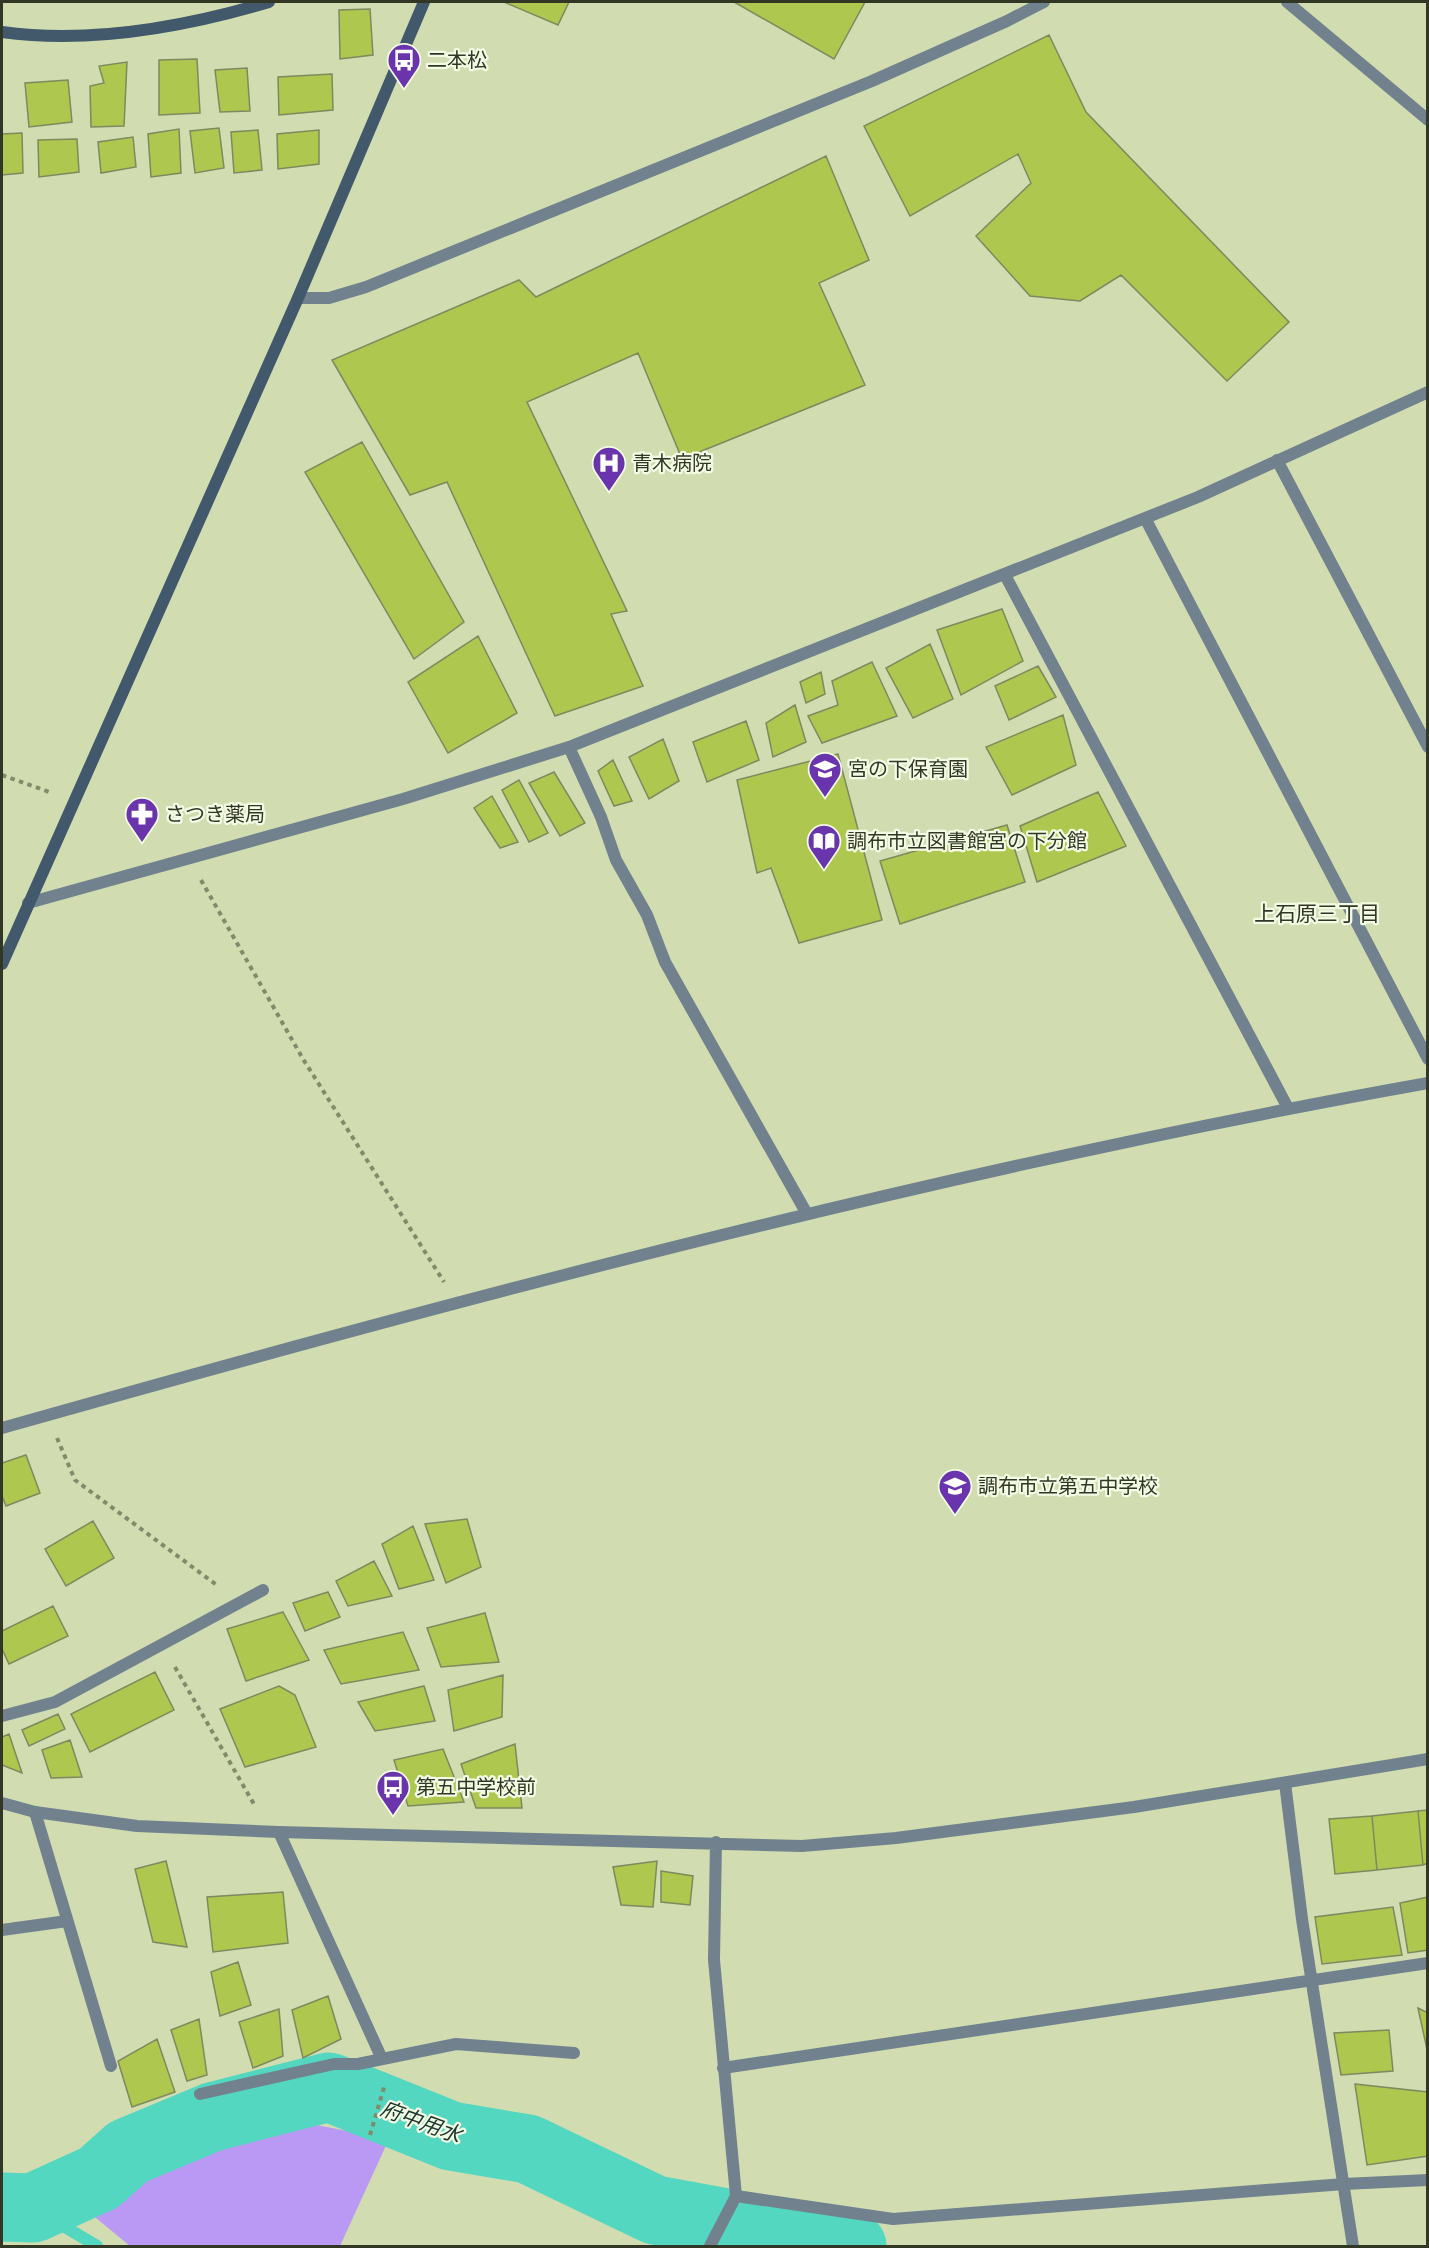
<svg xmlns="http://www.w3.org/2000/svg" width="1429" height="2248" font-family="Overpass,'Noto Sans JP',sans-serif">
<style>
.green{fill:#ba99f4}
.lines{fill:none;stroke-linecap:round;stroke-linejoin:round}
.stream{stroke:#54d7c0;stroke-width:12}
.river{stroke:#54d7c0;stroke-width:69}
.building{fill:#aec74e;stroke:#7e895f;stroke-width:1.5}
.path{stroke:#818a6a;stroke-width:4;stroke-dasharray:4.5 4.5;stroke-linecap:butt}
.lane{stroke:#71828e;stroke-width:12}
.street{stroke:#71828e;stroke-width:12}
.secondary{stroke:#41596b;stroke-width:12}
.labels{text-anchor:middle;stroke-width:4.5;stroke-linejoin:round;paint-order:stroke}
.poi-label{font-size:20px;fill:#323725;stroke:#f4fbe4;text-anchor:start}
.neighbourhood-label{font-size:21px;fill:#323725;stroke:#f4fbe4}
.water-label{font-size:21px;font-style:italic;fill:#193630;stroke:#f4fbe4}
</style>
<rect width="100%" height="100%" fill="#d1ddb0"/>
<path class="green" d="M 306,2123 L 389,2139 L 340,2246 L 130,2246 L 90,2213 L 164,2162 Z"/>
<g class="lines">
<path class="stream" d="M 33,2208 L 97,2246"/>
<path class="river" d="M 2,2207 L 33,2208 L 99,2178 L 128,2152 L 212,2117 L 329,2087 L 451,2136 L 528,2149 L 655,2210 L 852,2246"/>
</g>
<path class="building" d="M 504,2 L 569,2 L 558,25 Z
M 734,2 L 865,2 L 834,59 Z
M 370,9 L 373,55 L 340,59 L 339,10 Z
M 1049,35 L 1086,112 L 1289,322 L 1227,381 L 1121,275 L 1080,301 L 1030,296 L 976,236 L 1031,183 L 1018,154 L 910,216 L 864,126 Z
M 197,59 L 200,113 L 159,115 L 159,60 Z
M 127,62 L 124,126 L 91,127 L 90,86 L 104,83 L 99,66 Z
M 247,68 L 250,111 L 220,112 L 215,70 Z
M 332,74 L 333,110 L 279,115 L 278,77 Z
M 68,80 L 72,122 L 29,127 L 25,83 Z
M 219,128 L 224,168 L 195,173 L 190,131 Z
M 179,129 L 181,173 L 151,177 L 148,134 Z
M 258,130 L 262,170 L 234,173 L 231,132 Z
M 319,130 L 319,164 L 278,169 L 277,134 Z
M 22,133 L 23,173 L 2,175 L 2,134 Z
M 133,137 L 136,167 L 101,173 L 98,142 Z
M 77,139 L 79,172 L 39,177 L 38,140 Z
M 826,156 L 869,260 L 819,283 L 865,385 L 682,459 L 638,353 L 527,402 L 627,611 L 611,614 L 643,686 L 555,716 L 447,482 L 410,495 L 332,360 L 519,280 L 536,297 Z
M 362,442 L 464,622 L 414,659 L 305,472 Z
M 1002,609 L 1023,661 L 961,695 L 937,630 Z
M 478,636 L 517,713 L 448,753 L 408,682 Z
M 930,644 L 953,699 L 913,718 L 886,668 Z
M 872,662 L 897,716 L 822,743 L 808,716 L 838,705 L 832,681 Z
M 1038,666 L 1056,697 L 1009,720 L 995,686 Z
M 821,672 L 825,694 L 806,703 L 800,682 Z
M 795,705 L 806,742 L 773,757 L 766,723 Z
M 1063,715 L 1076,765 L 1012,795 L 986,747 Z
M 746,721 L 759,760 L 707,782 L 693,742 Z
M 663,739 L 679,781 L 649,799 L 629,757 Z
M 838,754 L 882,920 L 799,943 L 771,868 L 757,873 L 737,780 Z
M 613,760 L 632,801 L 614,806 L 598,771 Z
M 554,772 L 585,823 L 560,836 L 529,783 Z
M 519,780 L 548,833 L 529,842 L 502,790 Z
M 1098,792 L 1126,846 L 1037,882 L 1020,826 Z
M 492,796 L 518,842 L 500,848 L 474,808 Z
M 1007,825 L 1025,882 L 900,924 L 880,861 Z
M 26,1455 L 40,1493 L 6,1506 L 2,1496 L 2,1463 Z
M 467,1519 L 481,1567 L 446,1583 L 425,1524 Z
M 93,1521 L 114,1558 L 66,1586 L 45,1549 Z
M 413,1526 L 434,1580 L 399,1589 L 382,1544 Z
M 374,1561 L 392,1596 L 348,1606 L 336,1581 Z
M 328,1592 L 340,1617 L 305,1631 L 293,1603 Z
M 53,1606 L 68,1636 L 9,1664 L 2,1649 L 2,1631 Z
M 283,1612 L 309,1660 L 246,1681 L 227,1629 Z
M 485,1613 L 499,1662 L 441,1667 L 427,1628 Z
M 403,1632 L 419,1670 L 341,1684 L 324,1650 Z
M 155,1672 L 174,1710 L 90,1752 L 71,1714 Z
M 503,1675 L 502,1717 L 454,1731 L 448,1690 Z
M 279,1686 L 295,1695 L 316,1747 L 245,1767 L 220,1709 Z
M 424,1686 L 435,1721 L 375,1731 L 358,1702 Z
M 58,1714 L 65,1729 L 29,1746 L 22,1730 Z
M 9,1734 L 22,1773 L 2,1765 L 2,1737 Z
M 70,1740 L 82,1777 L 51,1778 L 42,1750 Z
M 515,1744 L 522,1808 L 476,1808 L 461,1764 Z
M 443,1749 L 464,1802 L 408,1806 L 394,1760 Z
M 1428,1810 L 1428,1863 L 1423,1865 L 1418,1811 Z
M 1418,1811 L 1423,1865 L 1377,1870 L 1372,1816 Z
M 1372,1816 L 1377,1870 L 1335,1874 L 1329,1819 Z
M 166,1861 L 187,1947 L 153,1942 L 135,1869 Z
M 657,1861 L 653,1907 L 621,1905 L 613,1867 Z
M 661,1871 L 693,1876 L 690,1905 L 661,1902 Z
M 283,1892 L 288,1943 L 213,1952 L 207,1897 Z
M 1428,1897 L 1428,1950 L 1408,1953 L 1400,1903 Z
M 1393,1907 L 1402,1955 L 1322,1964 L 1315,1917 Z
M 238,1962 L 251,2005 L 220,2016 L 211,1972 Z
M 328,1996 L 341,2039 L 303,2058 L 292,2010 Z
M 1418,2008 L 1428,2013 L 1428,2054 Z
M 279,2009 L 283,2056 L 253,2068 L 239,2022 Z
M 199,2019 L 207,2075 L 187,2081 L 171,2030 Z
M 1389,2030 L 1393,2071 L 1341,2075 L 1334,2033 Z
M 157,2039 L 175,2092 L 132,2107 L 118,2061 Z
M 1355,2084 L 1428,2092 L 1428,2156 L 1367,2165 Z"/>
<g class="lines">
<path class="path" d="M 2,775 L 52,793
M 201,880 L 303,1059 L 444,1282
M 57,1438 L 75,1480 L 218,1586
M 175,1667 L 255,1806
M 370,2135 L 385,2084"/>
<path class="lane" d="M 2,1716 L 55,1702 L 263,1590
M 1285,1783 L 1302,1919 L 1353,2246
M 35,1812 L 111,2066
M 279,1832 L 382,2059
M 2,1930 L 67,1921
M 723,2068 L 1428,1963
M 200,2094 L 334,2064 L 358,2064 L 456,2044 L 574,2053"/>
<path class="street" d="M 1287,2 L 1428,120
M 298,298 L 329,298 L 366,287 L 872,81 L 1007,21 L 1044,2
M 1277,460 L 1428,747
M 1145,518 L 1428,1059
M 1005,575 L 1288,1108
M 569,747 L 601,817 L 616,860 L 647,915 L 665,962 L 807,1214
M 28,903 L 403,799 L 569,747 L 1198,497 L 1428,392
M 2,1428 C 472,1295 946,1169 1428,1083
M 2,1803 L 35,1812 L 137,1826 L 279,1832 L 802,1846 L 896,1838 L 1134,1807 L 1428,1759
M 736,2196 L 893,2219 L 1344,2184 L 1428,2180
M 710,2246 L 736,2196 L 714,1960 L 716,1842"/>
<path class="secondary" d="M 2,32 C 89,44 185,27 269,2
M 2,964 L 298,298 L 424,2"/>
</g>
<defs>
<symbol id="bus-pin" viewBox="-11 -11 22 30"><path d="M0 17L-7.5 6A9.5 9.5 0 1 1 7.5 6Z" fill="#6a35ac" stroke="#f4fbe4"/><path d="M-5-6H5V4H4V6H2V4H-2V6H-4V4H-5ZM-3.5-4V0h7V-4ZM-3.5 1.2v1.5H-2V1.2ZM2 1.2v1.5H3.5V1.2Z" fill="#fff"/></symbol>
<symbol id="hospital-pin" viewBox="-11 -11 22 30"><path d="M0 17L-7.5 6A9.5 9.5 0 1 1 7.5 6Z" fill="#6a35ac" stroke="#f4fbe4"/><path d="M-5-5h3v3.5h4V-5h3V5h-3V1.5h-4V5h-3Z" fill="#fff"/></symbol>
<symbol id="school-pin" viewBox="-11 -11 22 30"><path d="M0 17L-7.5 6A9.5 9.5 0 1 1 7.5 6Z" fill="#6a35ac" stroke="#f4fbe4"/><path d="M0-5L7-2L0 1L-7-2ZM-4 1L0 2.5L4 1V4Q0 6-4 4Z" fill="#fff"/></symbol>
<symbol id="pharmacy-pin" viewBox="-11 -11 22 30"><path d="M0 17L-7.5 6A9.5 9.5 0 1 1 7.5 6Z" fill="#6a35ac" stroke="#f4fbe4"/><path d="M-2-6h4v4h4v4h-4v4h-4v-4h-4v-4h4Z" fill="#fff"/></symbol>
<symbol id="library-pin" viewBox="-11 -11 22 30"><path d="M0 17L-7.5 6A9.5 9.5 0 1 1 7.5 6Z" fill="#6a35ac" stroke="#f4fbe4"/><path d="M-6-4Q-3-5.5-.7-3.5V5Q-3 3-6 4ZM6-4Q3-5.5 .7-3.5V5Q3 3 6 4Z" fill="#fff"/></symbol>
</defs>
<g fill-rule="evenodd">
<use href="#bus-pin" x="385" y="41" width="38" height="52"/>
<use href="#hospital-pin" x="590" y="444" width="38" height="52"/>
<use href="#school-pin" x="806" y="750" width="38" height="52"/>
<use href="#pharmacy-pin" x="123" y="795" width="38" height="52"/>
<use href="#library-pin" x="805" y="822" width="38" height="52"/>
<use href="#school-pin" x="936" y="1467" width="38" height="52"/>
<use href="#bus-pin" x="374" y="1768" width="38" height="52"/>
</g>
<g class="labels">
<g class="poi-label">
<text x="427" y="67">二本松</text>
<text x="632" y="470">青木病院</text>
<text x="848" y="776">宮の下保育園</text>
<text x="165" y="821">さつき薬局</text>
<text x="847" y="848">調布市立図書館宮の下分館</text>
<text x="978" y="1493">調布市立第五中学校</text>
<text x="416" y="1794">第五中学校前</text>
</g>
<g class="neighbourhood-label">
<text x="1317" y="921">上石原三丁目</text>
</g>
<g class="water-label">
<text transform="translate(421 2122) rotate(20)" y="7">府中用水</text>
</g>
</g>
<rect width="1429" height="2248" fill="none" stroke="#323725" stroke-width="6"/>
</svg>
